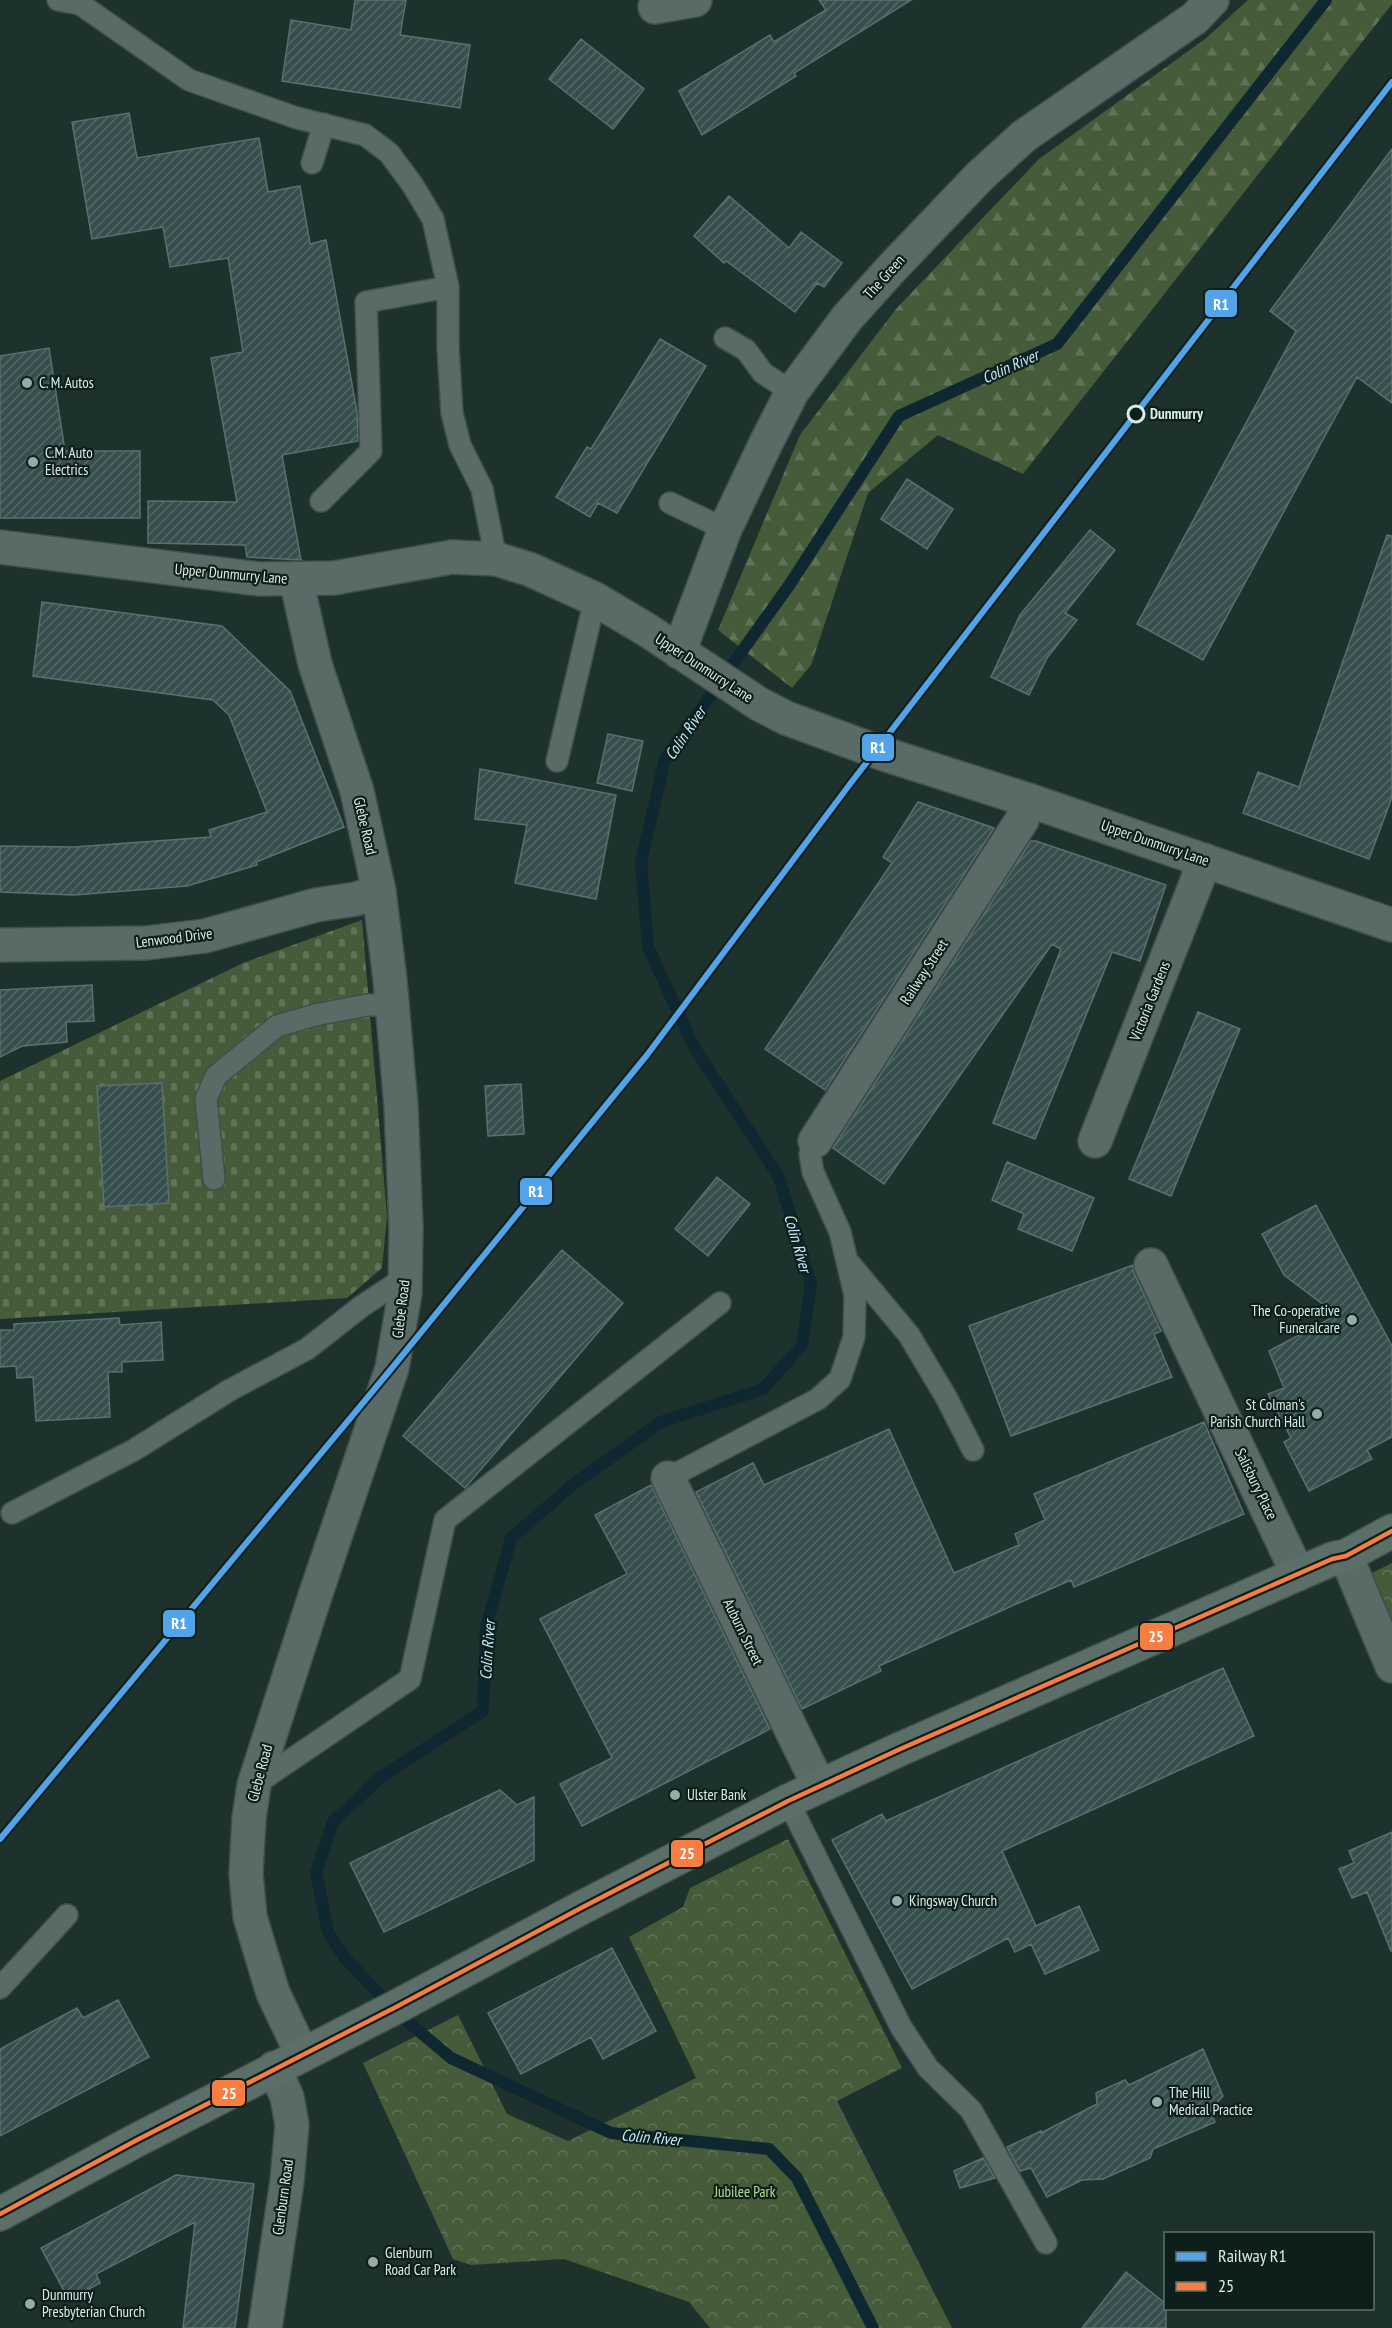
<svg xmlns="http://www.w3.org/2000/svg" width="1392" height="2328" font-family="'PT Sans Narrow',sans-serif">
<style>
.forest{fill:url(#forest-firs)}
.cemetery{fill:url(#cemetery-stones)}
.park{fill:url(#park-crowns)}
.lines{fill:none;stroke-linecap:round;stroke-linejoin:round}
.stream{stroke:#0e2730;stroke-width:12}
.building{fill:url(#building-hatch);stroke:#5e6f6d;stroke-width:1.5}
.service-casing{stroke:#3f4f4b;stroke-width:24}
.minor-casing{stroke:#3f4f4b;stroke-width:36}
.tertiary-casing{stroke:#3f4f4b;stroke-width:36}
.primary-casing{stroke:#3f4f4b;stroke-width:36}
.service{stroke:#5a6a67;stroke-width:21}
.minor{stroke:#5a6a67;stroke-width:33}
.tertiary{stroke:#5a6a67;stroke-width:33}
.primary{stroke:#5b6e68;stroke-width:33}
.bus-1-casing{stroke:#0e1e1a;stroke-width:9}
.bus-1{stroke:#f77d43;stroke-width:4.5}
.rail-1-casing{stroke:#0e1e1a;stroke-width:10}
.rail-1{stroke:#53a3e8;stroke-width:6}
.poi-dot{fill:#97aca7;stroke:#0e1e1a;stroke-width:2}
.stop-dot{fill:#0e1e1a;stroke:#d9ede8;stroke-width:3}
.labels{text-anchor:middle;stroke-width:4.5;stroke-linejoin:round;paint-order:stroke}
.street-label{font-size:15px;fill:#d9ede8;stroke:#0e1e1a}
.poi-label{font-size:15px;fill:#d9ede8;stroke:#0e1e1a;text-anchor:start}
.stop-label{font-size:15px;font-weight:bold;fill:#d9ede8;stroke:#0e1e1a;text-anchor:start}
.park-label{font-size:15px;fill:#b1e08c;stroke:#0e1e1a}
.water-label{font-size:16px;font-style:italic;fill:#c2ecfd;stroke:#0e1e1a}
.line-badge{stroke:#0e1e1a;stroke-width:2}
.badge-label{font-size:16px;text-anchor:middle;font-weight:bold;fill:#fff}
</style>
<defs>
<pattern id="forest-firs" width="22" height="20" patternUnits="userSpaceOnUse" patternTransform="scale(1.5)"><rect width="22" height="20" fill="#465b3a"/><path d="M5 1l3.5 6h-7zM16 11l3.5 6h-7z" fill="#607356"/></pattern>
<pattern id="cemetery-stones" width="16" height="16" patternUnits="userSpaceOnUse" patternTransform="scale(1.5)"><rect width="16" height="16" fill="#465b3a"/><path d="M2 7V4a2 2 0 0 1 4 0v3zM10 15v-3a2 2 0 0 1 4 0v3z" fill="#607356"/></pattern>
<pattern id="park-crowns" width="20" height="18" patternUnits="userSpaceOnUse" patternTransform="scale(1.5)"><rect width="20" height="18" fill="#465b3a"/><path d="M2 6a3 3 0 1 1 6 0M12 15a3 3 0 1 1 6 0" fill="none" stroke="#607356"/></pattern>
<pattern id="building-hatch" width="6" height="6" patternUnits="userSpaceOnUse" patternTransform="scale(1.5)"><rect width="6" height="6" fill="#364e4d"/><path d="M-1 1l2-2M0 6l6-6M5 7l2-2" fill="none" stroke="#526867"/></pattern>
</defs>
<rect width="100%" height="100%" fill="#1d322d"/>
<path class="forest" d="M 1248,0 L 1392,0 L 1392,4 L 1023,474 L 938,435 L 868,493 L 811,665 L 792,688 L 718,630 L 800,435 L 896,309 L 1039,159 L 1205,39 Z"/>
<path class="cemetery" d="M 362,920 L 387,1216 L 382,1268 L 347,1298 L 0,1319 L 0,1081 L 243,963 Z"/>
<path class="park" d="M 1392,1563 L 1392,1620 L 1372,1573 Z
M 788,1839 L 902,2068 L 837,2101 L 952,2328 L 710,2328 L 689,2302 L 564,2259 L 471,2265 L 453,2259 L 363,2063 L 458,2015 L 507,2114 L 568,2141 L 696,2078 L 629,1937 L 683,1907 L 690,1888 Z"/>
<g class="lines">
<path class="stream" d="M 873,2328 L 797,2178 L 769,2149 L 611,2133 L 451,2058 L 395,2011 L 344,1957 L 328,1932 L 316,1872 L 333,1822 L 381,1777 L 483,1711 L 486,1627 L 511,1538 L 575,1483 L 661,1422 L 763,1389 L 802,1345 L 811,1285 L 779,1177 L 694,1047 L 648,947 L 641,862 L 665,759 L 790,584 L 899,416 L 1057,344 L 1326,0"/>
</g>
<path class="building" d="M 355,0 L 406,0 L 400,35 L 470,45 L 460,108 L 282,81 L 291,20 L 351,30 Z
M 819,0 L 911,0 L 794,73 L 796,76 L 702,135 L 679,91 L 770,35 L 774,42 L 826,10 Z
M 581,39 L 644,89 L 613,129 L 549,79 Z
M 129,113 L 137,158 L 259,138 L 268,192 L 300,186 L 310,244 L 326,240 L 357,412 L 358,441 L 282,455 L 301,560 L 247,557 L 245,545 L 148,543 L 148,501 L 237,502 L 211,358 L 243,352 L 228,258 L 170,267 L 163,227 L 92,239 L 72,122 Z
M 1392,149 L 1392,403 L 1357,377 L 1203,660 L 1137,624 L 1296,331 L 1270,311 Z
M 729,196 L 789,248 L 801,232 L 842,263 L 824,287 L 817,283 L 795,312 L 726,261 L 724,263 L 694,236 Z
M 660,339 L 706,366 L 617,513 L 598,503 L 590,517 L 556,497 L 587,447 L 591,449 Z
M 49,348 L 65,451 L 140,451 L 140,518 L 0,518 L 0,356 Z
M 907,479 L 953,509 L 927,549 L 881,519 Z
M 1090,530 L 1115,550 L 1065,613 L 1077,620 L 1047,658 L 1029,695 L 991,677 L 1020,615 Z
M 1387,535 L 1392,536 L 1392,797 L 1369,859 L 1243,813 L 1258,772 L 1299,787 Z
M 42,602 L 222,626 L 290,691 L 344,827 L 256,862 L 257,865 L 187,886 L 74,895 L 0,892 L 0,846 L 74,847 L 211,837 L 209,830 L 267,812 L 229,715 L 213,700 L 33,676 Z
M 608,734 L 643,741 L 632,791 L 597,783 Z
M 480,769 L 616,795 L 596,899 L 515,883 L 527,825 L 475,819 Z
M 918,802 L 994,828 L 825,1090 L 765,1049 L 892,863 L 883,857 Z
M 1031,841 L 1036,841 L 1166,885 L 1140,961 L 1112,952 L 1035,1139 L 993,1123 L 1061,949 L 1052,944 L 884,1184 L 833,1148 Z
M 92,985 L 94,1021 L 66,1022 L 67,1042 L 22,1046 L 0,1057 L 0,990 Z
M 1198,1012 L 1240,1029 L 1171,1196 L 1129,1179 Z
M 162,1083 L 169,1203 L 104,1207 L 97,1086 Z
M 521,1084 L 524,1134 L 488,1136 L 485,1086 Z
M 1007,1162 L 1094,1198 L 1072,1251 L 1018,1229 L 1024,1214 L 992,1200 Z
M 717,1177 L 750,1204 L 708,1256 L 675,1229 Z
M 1316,1205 L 1392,1346 L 1392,1437 L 1367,1450 L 1372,1459 L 1309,1491 L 1284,1442 L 1291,1438 L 1268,1394 L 1284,1388 L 1269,1351 L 1337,1315 L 1284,1275 L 1262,1234 Z
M 562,1250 L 623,1303 L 465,1488 L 403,1436 Z
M 1133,1265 L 1134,1273 L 1161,1331 L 1154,1334 L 1172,1377 L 1011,1436 L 969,1326 Z
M 119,1318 L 120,1325 L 161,1322 L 163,1360 L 122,1362 L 122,1372 L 108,1372 L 110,1417 L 36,1421 L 33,1377 L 17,1378 L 16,1366 L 0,1367 L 0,1330 L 14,1330 L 14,1324 Z
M 1204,1422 L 1244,1514 L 1074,1587 L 1071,1580 L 1005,1609 L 879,1666 L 881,1671 L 802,1709 L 696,1492 L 753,1463 L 764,1485 L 889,1429 L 954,1573 L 1019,1545 L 1015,1534 L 1045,1520 L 1034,1494 Z
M 651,1485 L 770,1729 L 582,1826 L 560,1784 L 612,1758 L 540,1619 L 627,1574 L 595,1515 Z
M 1223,1668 L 1254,1736 L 1002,1851 L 1036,1926 L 1079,1906 L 1099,1950 L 1045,1974 L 1031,1944 L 1015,1952 L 1008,1938 L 912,1989 L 832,1840 L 882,1814 L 886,1821 Z
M 500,1790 L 517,1805 L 534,1797 L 534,1860 L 384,1932 L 350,1863 Z
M 1392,1832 L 1392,1951 L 1391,1951 L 1367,1892 L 1352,1898 L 1339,1869 L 1354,1863 L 1349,1851 Z
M 612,1948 L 656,2031 L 603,2059 L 591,2037 L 521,2074 L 488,2013 Z
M 118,2000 L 149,2057 L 0,2136 L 0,2049 L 77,2008 L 83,2018 Z
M 1203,2049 L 1223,2096 L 1210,2110 L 1215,2122 L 1153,2149 L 1150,2158 L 1103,2179 L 1082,2180 L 1047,2197 L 1031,2168 L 1020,2171 L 1007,2147 L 1041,2131 L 1041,2133 L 1097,2104 L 1096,2093 L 1125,2080 L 1129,2085 Z
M 983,2158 L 995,2178 L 960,2188 L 954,2171 Z
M 176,2175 L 254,2184 L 235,2328 L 183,2328 L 195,2222 L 96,2274 L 100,2283 L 69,2300 L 41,2248 Z
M 1126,2272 L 1166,2304 L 1166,2328 L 1082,2328 Z"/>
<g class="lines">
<defs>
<path id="service" d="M 58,0 L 80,4 L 189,80 L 297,118 L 365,135 L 389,153 L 412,184 L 433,219 L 448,287 L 448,347 L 452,413 L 460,445 L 482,489 L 496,559
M 312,163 L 324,124
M 725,338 L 746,350 L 763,373 L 792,392
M 321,501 L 371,451 L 366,302 L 448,287
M 670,503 L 725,529
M 557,761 L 595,599
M 214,1179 L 206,1099 L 216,1076 L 277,1026 L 315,1015 L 367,1005 L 392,1005
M 850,1264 L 909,1335 L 946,1397 L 973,1450
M 668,1478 L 818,1399 L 840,1379 L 854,1337 L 855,1295 L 840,1232 L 813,1172 L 810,1154 L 815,1141
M 12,1513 L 134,1450 L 230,1390 L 307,1349 L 362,1306 L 406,1277
M 254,1785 L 410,1679 L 445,1520 L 720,1303
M 788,1801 L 901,2027 L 928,2068 L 971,2110 L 1046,2243
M 0,1988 L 67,1915"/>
<path id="minor" d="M 655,7 L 695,0
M 296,579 L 315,664 L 357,791 L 379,891 L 390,980 L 401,1106 L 406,1227 L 405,1293 L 392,1368 L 315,1596 L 254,1785 L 249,1818 L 246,1874 L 250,1917 L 273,1993 L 302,2054
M 679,652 L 725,529 L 766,443 L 792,392 L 847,318 L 892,268 L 980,176 L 1024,136 L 1195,18 L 1212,0
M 0,945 L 146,943 L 205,936 L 316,905 L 356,899 L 379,891
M 815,1141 L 1022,820 L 1028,800
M 1095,1141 L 1197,881 L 1204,860
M 1151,1265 L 1298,1574
M 668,1478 L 819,1786
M 1346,1556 L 1392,1666
M 265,2328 L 287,2181 L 292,2125 L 287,2097 L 274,2068"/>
<path id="tertiary" d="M 0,547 L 259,579 L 334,578 L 452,557 L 496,559 L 529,569 L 595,599 L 647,630 L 759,704 L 786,718 L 884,754 L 1028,800 L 1392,925"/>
<path id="primary" d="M 0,2214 L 135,2141 L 396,2007 L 581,1908 L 788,1801 L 898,1750 L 1332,1559 L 1346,1556 L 1392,1531"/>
</defs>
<use href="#service" class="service-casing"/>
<use href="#minor" class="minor-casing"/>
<use href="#tertiary" class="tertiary-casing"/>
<use href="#primary" class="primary-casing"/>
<use href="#service" class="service"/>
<use href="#minor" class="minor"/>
<use href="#tertiary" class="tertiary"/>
<use href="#primary" class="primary"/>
<defs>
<path id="bus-1" d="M 0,2214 L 135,2141 L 396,2007 L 581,1908 L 788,1801 L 898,1750 L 1332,1559 L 1346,1556 L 1392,1531"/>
</defs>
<use href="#bus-1" class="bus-1-casing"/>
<use href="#bus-1" class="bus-1"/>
<defs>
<path id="rail-1" d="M 0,1839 L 392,1368 L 647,1055 L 850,784 L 1392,82"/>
</defs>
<use href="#rail-1" class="rail-1-casing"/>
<use href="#rail-1" class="rail-1"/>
</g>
<g class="poi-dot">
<circle cx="27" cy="383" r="6"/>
<circle cx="33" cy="462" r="6"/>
<circle cx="1352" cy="1320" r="6"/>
<circle cx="1317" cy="1414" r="6"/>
<circle cx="675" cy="1795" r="6"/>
<circle cx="897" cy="1901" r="6"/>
<circle cx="1157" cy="2102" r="6"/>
<circle cx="373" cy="2262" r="6"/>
<circle cx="30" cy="2304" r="6"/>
</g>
<circle class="stop-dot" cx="1136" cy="414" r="8"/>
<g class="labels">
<g class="street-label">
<text transform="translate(884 277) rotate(-48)" y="5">The Green</text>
<text transform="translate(231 574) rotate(5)" y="5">Upper Dunmurry Lane</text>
<text transform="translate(704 668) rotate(33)" y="5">Upper Dunmurry Lane</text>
<text transform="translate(365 826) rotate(77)" y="5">Glebe Road</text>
<text transform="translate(1155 843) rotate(19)" y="5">Upper Dunmurry Lane</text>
<text transform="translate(174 938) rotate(-7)" y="5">Lenwood Drive</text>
<text transform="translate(924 972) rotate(-57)" y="5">Railway Street</text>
<text transform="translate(1150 1001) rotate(-68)" y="5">Victoria Gardens</text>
<text transform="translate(401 1309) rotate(-83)" y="5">Glebe Road</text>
<text transform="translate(1256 1484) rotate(64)" y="5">Salisbury Place</text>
<text transform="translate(743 1632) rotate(64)" y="5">Auburn Street</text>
<text transform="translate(260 1773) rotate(-75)" y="5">Glebe Road</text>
<text transform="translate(283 2197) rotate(-82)" y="5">Glenburn Road</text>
</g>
<g class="poi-label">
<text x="39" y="388">C. M. Autos</text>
<text x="45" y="458">C.M. Auto<tspan x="45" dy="17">Electrics</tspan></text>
<text x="1340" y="1316" text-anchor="end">The Co-operative<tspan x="1340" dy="17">Funeralcare</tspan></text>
<text x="1305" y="1410" text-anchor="end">St Colman's<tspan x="1305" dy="17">Parish Church Hall</tspan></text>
<text x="687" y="1800">Ulster Bank</text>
<text x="909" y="1906">Kingsway Church</text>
<text x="1169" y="2098">The Hill<tspan x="1169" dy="17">Medical Practice</tspan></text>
<text x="385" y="2258">Glenburn<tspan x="385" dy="17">Road Car Park</tspan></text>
<text x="42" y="2300">Dunmurry<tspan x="42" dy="17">Presbyterian Church</tspan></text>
</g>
<g class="stop-label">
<text x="1150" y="419">Dunmurry</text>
</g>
<g class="park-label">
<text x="745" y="2197">Jubilee Park</text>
</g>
<g class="water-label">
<text transform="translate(1010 366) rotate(-24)" y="6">Colin River</text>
<text transform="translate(685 733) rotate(-56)" y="6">Colin River</text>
<text transform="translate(798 1243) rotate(74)" y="6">Colin River</text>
<text transform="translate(487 1650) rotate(-86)" y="6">Colin River</text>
<text transform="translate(651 2137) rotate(5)" y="6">Colin River</text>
</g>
</g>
<g class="line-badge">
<rect x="1204" y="289" width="34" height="29" rx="6" fill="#53a3e8"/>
<rect x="861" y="733" width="34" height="29" rx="6" fill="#53a3e8"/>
<rect x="519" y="1177" width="34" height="29" rx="6" fill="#53a3e8"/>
<rect x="162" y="1609" width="34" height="29" rx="6" fill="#53a3e8"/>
<rect x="1139" y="1622" width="35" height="29" rx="6" fill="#f77d43"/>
<rect x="670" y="1839" width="34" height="29" rx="6" fill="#f77d43"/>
<rect x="211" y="2079" width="35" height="28" rx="6" fill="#f77d43"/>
</g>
<g class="badge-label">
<text x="1221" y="310">R1</text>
<text x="878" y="753">R1</text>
<text x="536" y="1197">R1</text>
<text x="179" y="1629">R1</text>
<text x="1156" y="1642">25</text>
<text x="687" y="1859">25</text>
<text x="229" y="2099">25</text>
</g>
<rect x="1164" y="2232" width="210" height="78" fill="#0e1e1a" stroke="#5f716c" stroke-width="1.5"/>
<rect x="1176" y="2252" width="30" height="9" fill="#53a3e8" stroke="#5f716c" stroke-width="1.5"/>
<text x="1218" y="2262" font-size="18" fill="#d9ede8">Railway R1</text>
<rect x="1176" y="2282" width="30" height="9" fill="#f77d43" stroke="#5f716c" stroke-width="1.5"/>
<text x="1218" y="2292" font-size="18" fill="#d9ede8">25</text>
</svg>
